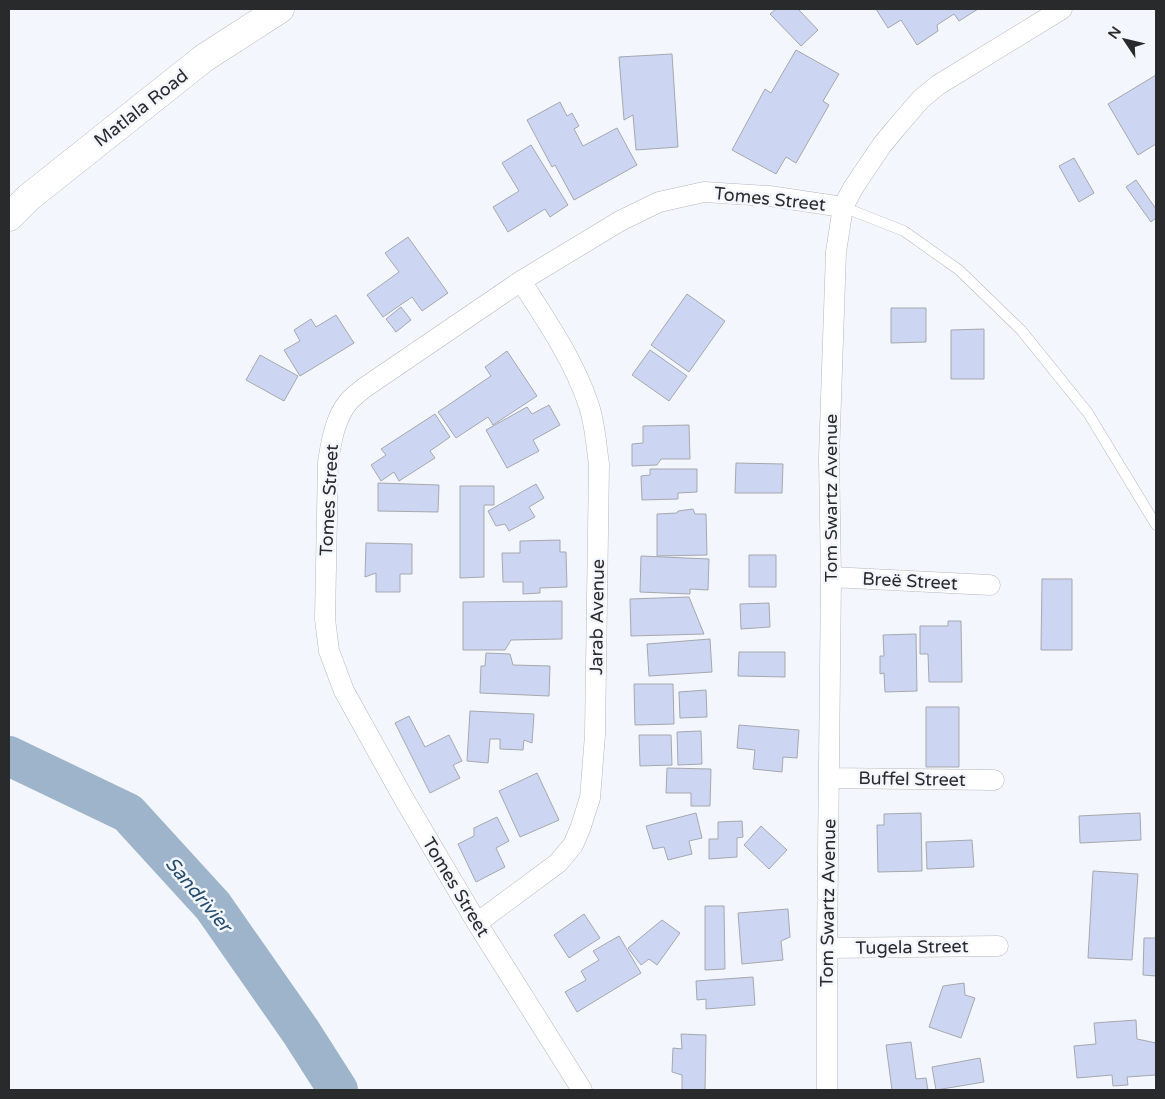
<svg xmlns="http://www.w3.org/2000/svg" width="1165" height="1099" font-family="'Varela Round',sans-serif">
<style>
.lines{fill:none;stroke-linecap:round;stroke-linejoin:round}
.river{stroke:#9db4ca;stroke-width:40}
.building{fill:#ccd6f2;stroke:#a6a8ae}
.lane-casing{stroke:#b6b8be;stroke-width:11}
.street-casing{stroke:#b6b8be;stroke-width:21}
.secondary-casing{stroke:#b6b8be;stroke-width:29}
.lane{stroke:#fff;stroke-width:10}
.street{stroke:#fff;stroke-width:20}
.secondary{stroke:#fff;stroke-width:28}
.labels{text-anchor:middle;stroke-width:5;stroke-linejoin:round;paint-order:stroke}
.street-label{font-size:18px;fill:#292a2c;stroke:#f4f6fd}
.water-label{font-size:19px;font-style:italic;fill:#254b6c;stroke:#f4f6fd}
</style>
<rect width="100%" height="100%" fill="#f4f6fd"/>
<g class="lines">
<path class="river" d="M 9,756 L 128,813 L 213,906 L 301,1032 L 338,1090"/>
</g>
<path class="building" d="M 776,9 L 798,9 L 818,30 L 801,46 L 770,14 Z
M 876,9 L 978,9 L 959,21 L 954,14 L 937,25 L 938,31 L 917,45 L 901,20 L 888,28 Z
M 796,50 L 839,74 L 823,101 L 829,105 L 796,163 L 786,157 L 776,174 L 732,150 L 765,89 L 771,93 Z
M 672,54 L 678,147 L 636,150 L 633,115 L 624,120 L 619,57 Z
M 1156,75 L 1156,144 L 1138,155 L 1108,104 Z
M 560,102 L 567,116 L 572,113 L 579,126 L 574,129 L 583,146 L 617,128 L 637,165 L 574,200 L 555,165 L 552,167 L 527,120 Z
M 531,145 L 568,205 L 550,217 L 545,209 L 508,232 L 493,207 L 519,191 L 502,163 Z
M 1074,158 L 1094,193 L 1079,202 L 1059,166 Z
M 1136,180 L 1156,209 L 1156,218 L 1151,222 L 1126,187 Z
M 408,237 L 448,293 L 422,311 L 412,297 L 383,317 L 367,295 L 399,272 L 385,253 Z
M 687,294 L 725,321 L 689,372 L 651,345 Z
M 401,307 L 411,320 L 396,332 L 386,319 Z
M 891,308 L 926,308 L 926,342 L 891,343 Z
M 336,315 L 354,343 L 300,376 L 284,350 L 300,341 L 294,330 L 311,319 L 316,327 Z
M 984,329 L 984,379 L 951,379 L 951,330 Z
M 650,350 L 687,376 L 669,401 L 632,375 Z
M 507,351 L 537,396 L 493,425 L 488,417 L 456,438 L 438,412 L 491,376 L 485,367 Z
M 260,355 L 298,376 L 284,401 L 246,380 Z
M 549,405 L 560,425 L 533,440 L 539,451 L 507,468 L 486,430 L 527,407 L 532,414 Z
M 435,414 L 450,437 L 430,451 L 435,458 L 399,481 L 394,472 L 381,481 L 371,465 L 386,455 L 381,449 Z
M 689,425 L 690,459 L 661,459 L 657,465 L 632,466 L 632,444 L 643,443 L 643,426 Z
M 736,463 L 783,464 L 782,493 L 735,493 Z
M 650,469 L 697,469 L 697,492 L 678,493 L 678,499 L 642,500 L 641,476 L 650,475 Z
M 378,483 L 439,485 L 438,512 L 378,511 Z
M 536,484 L 544,498 L 529,507 L 535,517 L 509,531 L 505,524 L 496,526 L 488,511 Z
M 460,486 L 494,486 L 494,505 L 484,505 L 484,577 L 460,578 Z
M 693,509 L 695,514 L 706,514 L 707,555 L 657,556 L 657,514 L 677,513 L 678,511 Z
M 560,540 L 560,552 L 566,552 L 567,587 L 540,588 L 540,593 L 523,594 L 523,582 L 503,582 L 502,553 L 520,553 L 520,541 Z
M 366,543 L 412,544 L 412,574 L 400,574 L 400,592 L 376,592 L 376,573 L 365,577 Z
M 749,555 L 776,555 L 776,587 L 749,587 Z
M 641,556 L 709,559 L 708,590 L 690,589 L 690,594 L 640,592 Z
M 1042,579 L 1072,579 L 1072,650 L 1041,650 Z
M 689,597 L 704,634 L 631,636 L 630,599 Z
M 562,601 L 562,639 L 511,640 L 505,650 L 463,650 L 463,602 Z
M 769,603 L 770,627 L 741,629 L 740,604 Z
M 948,621 L 961,621 L 962,682 L 929,682 L 928,654 L 920,654 L 920,626 L 948,626 Z
M 916,634 L 917,691 L 885,692 L 884,673 L 880,674 L 880,656 L 884,656 L 883,635 Z
M 710,639 L 712,672 L 649,676 L 647,644 Z
M 739,652 L 785,652 L 785,677 L 738,676 Z
M 486,653 L 510,654 L 513,665 L 550,666 L 549,696 L 480,693 L 481,666 L 485,666 Z
M 634,684 L 673,684 L 674,724 L 635,725 Z
M 706,690 L 707,717 L 680,718 L 679,692 Z
M 926,707 L 959,707 L 959,767 L 926,767 Z
M 470,711 L 534,714 L 532,743 L 524,740 L 523,750 L 500,749 L 500,739 L 490,739 L 488,763 L 467,761 Z
M 409,716 L 425,747 L 449,735 L 462,761 L 453,765 L 460,778 L 430,793 L 395,723 Z
M 739,725 L 799,730 L 797,758 L 783,757 L 782,772 L 753,769 L 755,750 L 737,748 Z
M 701,731 L 702,764 L 678,765 L 677,732 Z
M 639,735 L 671,735 L 672,765 L 640,766 Z
M 667,768 L 711,769 L 710,806 L 691,806 L 691,793 L 666,793 Z
M 537,773 L 559,820 L 520,837 L 499,791 Z
M 696,813 L 702,838 L 689,841 L 692,854 L 668,860 L 664,847 L 653,849 L 646,826 Z
M 921,813 L 922,871 L 878,872 L 877,825 L 884,825 L 884,814 Z
M 1140,813 L 1141,840 L 1080,843 L 1079,816 Z
M 497,817 L 509,841 L 496,848 L 505,867 L 476,882 L 458,844 L 474,836 L 474,828 Z
M 742,821 L 743,837 L 737,838 L 737,857 L 709,859 L 709,839 L 718,839 L 718,822 Z
M 761,826 L 787,850 L 769,869 L 744,845 Z
M 972,840 L 974,867 L 927,869 L 926,842 Z
M 1093,871 L 1138,874 L 1132,960 L 1088,958 Z
M 705,906 L 724,906 L 725,969 L 705,970 Z
M 788,909 L 790,937 L 781,941 L 783,960 L 742,964 L 738,913 Z
M 584,914 L 600,938 L 569,958 L 554,935 Z
M 662,920 L 680,933 L 657,965 L 649,959 L 641,965 L 628,948 Z
M 619,936 L 641,973 L 577,1012 L 565,992 L 586,980 L 581,971 L 599,960 L 593,951 Z
M 1144,938 L 1156,938 L 1156,976 L 1143,975 Z
M 753,977 L 755,1005 L 706,1009 L 706,999 L 697,1000 L 696,981 Z
M 964,983 L 965,995 L 975,998 L 961,1038 L 929,1027 L 943,986 Z
M 1136,1020 L 1137,1039 L 1156,1043 L 1156,1075 L 1127,1077 L 1128,1085 L 1113,1086 L 1112,1075 L 1077,1078 L 1074,1046 L 1096,1044 L 1094,1023 Z
M 681,1034 L 706,1035 L 705,1090 L 682,1090 L 682,1075 L 672,1072 L 673,1048 L 682,1049 Z
M 911,1042 L 916,1079 L 926,1078 L 928,1090 L 892,1090 L 886,1045 Z
M 980,1058 L 984,1082 L 936,1090 L 932,1067 Z"/>
<g class="lines">
<defs>
<path id="lane" d="M 843,207 L 904,231 L 959,270 L 1021,330 L 1088,413 L 1156,525"/>
<path id="street" d="M 831,577 L 990,585
M 829,778 L 994,780
M 477,923 L 558,863 L 573,845 L 580,829 L 590,798 L 595,735 L 599,464 C 596,444 595,422 588,403 C 573,359 546,320 521,281
M 827,948 L 998,946
M 582,1090 L 477,923 L 404,799 L 344,691 L 329,651 L 325,619 L 328,462 C 331,443 335,417 349,401 C 353,397 359,392 364,388 L 521,281 L 620,221 L 659,202 L 704,192 L 769,196 L 843,207
M 827,1090 L 827,948 L 831,577 L 829,457 L 836,252 L 843,207 L 853,188 L 882,145 L 896,128 L 921,99 L 938,85 L 1062,9"/>
<path id="secondary" d="M 9,217 L 28,198 L 204,58 L 280,9"/>
</defs>
<use href="#lane" class="lane-casing"/>
<use href="#street" class="street-casing"/>
<use href="#secondary" class="secondary-casing"/>
<use href="#lane" class="lane"/>
<use href="#street" class="street"/>
<use href="#secondary" class="secondary"/>
</g>
<g class="labels">
<g class="street-label">
<text transform="translate(141 108) rotate(-38)" y="6">Matlala Road</text>
<text transform="translate(770 199) rotate(6)" y="6">Tomes Street</text>
<text transform="translate(831 498) rotate(-90)" y="6">Tom Swartz Avenue</text>
<text transform="translate(329 500) rotate(-87)" y="6">Tomes Street</text>
<text transform="translate(910 581) rotate(3)" y="6">Breë Street</text>
<text transform="translate(597 617) rotate(-89)" y="6">Jarab Avenue</text>
<text transform="translate(912 779) rotate(1)" y="6">Buffel Street</text>
<text transform="translate(456 887) rotate(59)" y="6">Tomes Street</text>
<text transform="translate(828 903) rotate(-89)" y="6">Tom Swartz Avenue</text>
<text transform="translate(912 947) rotate(-1)" y="6">Tugela Street</text>
</g>
<g class="water-label">
<text transform="translate(199 894) rotate(50)" y="7">Sandrivier</text>
</g>
</g>
<rect width="1165" height="1099" fill="none" stroke="#292a2c" stroke-width="20"/>
<g transform="translate(1125 40) rotate(305)" stroke="#f4f6fd" stroke-width="4" paint-order="stroke">
<path d="M0-4L9 19L0 12L-9 19Z" fill="#292a2c"/>
<text y="-8" font-size="14" font-weight="bold" text-anchor="middle" fill="#292a2c">N</text>
</g>
</svg>
